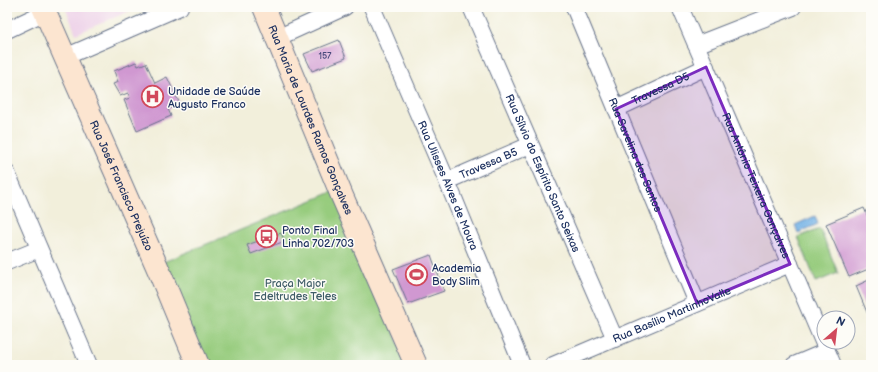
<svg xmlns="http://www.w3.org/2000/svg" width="878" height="372" font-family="'Balsamiq Sans',sans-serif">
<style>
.built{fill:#edd0e8}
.green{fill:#97cc7e;stroke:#597e6e}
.water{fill:#72b1e5;stroke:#4670a2}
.building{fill:#d098d1}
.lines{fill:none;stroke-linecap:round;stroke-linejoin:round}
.street-casing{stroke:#66728a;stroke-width:18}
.secondary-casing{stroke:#66728a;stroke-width:24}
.street{stroke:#fff;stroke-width:16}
.secondary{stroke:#fce5d0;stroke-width:22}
.marked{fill:#7b2cbf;fill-opacity:0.2;stroke:#7b2cbf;stroke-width:3;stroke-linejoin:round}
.labels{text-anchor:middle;stroke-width:3;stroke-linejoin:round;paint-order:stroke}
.number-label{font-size:9px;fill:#48497b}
.street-label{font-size:11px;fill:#1b2f5e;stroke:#fdfcf7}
.poi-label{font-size:11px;fill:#1b2f5e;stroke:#fdfcf7;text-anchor:start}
.park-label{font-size:11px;fill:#405e68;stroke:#fdfcf7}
</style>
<rect width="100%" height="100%" fill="#fdfcf7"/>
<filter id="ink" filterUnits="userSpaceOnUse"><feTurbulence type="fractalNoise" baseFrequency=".025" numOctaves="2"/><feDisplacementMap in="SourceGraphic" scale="8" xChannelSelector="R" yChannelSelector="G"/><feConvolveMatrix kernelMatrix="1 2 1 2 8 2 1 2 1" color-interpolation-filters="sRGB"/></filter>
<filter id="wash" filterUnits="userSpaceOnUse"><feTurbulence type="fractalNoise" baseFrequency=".012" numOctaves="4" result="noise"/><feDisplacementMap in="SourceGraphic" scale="16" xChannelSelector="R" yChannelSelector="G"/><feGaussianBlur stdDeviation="0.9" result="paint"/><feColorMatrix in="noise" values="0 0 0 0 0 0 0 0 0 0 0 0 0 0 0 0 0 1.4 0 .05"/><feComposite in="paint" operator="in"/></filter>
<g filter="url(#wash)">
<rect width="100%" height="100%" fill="#f2efdb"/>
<path class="built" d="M 65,7 L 139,7 L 76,34 Z"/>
<path class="green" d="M 337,190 L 407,365 L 206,365 L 161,263 Z
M 820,229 L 838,273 L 816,282 L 798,237 Z"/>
<path class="water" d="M 815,216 L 818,224 L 798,233 L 795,225 Z"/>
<g id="blocks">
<path class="building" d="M 339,40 L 346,58 L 312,71 L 304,54 Z
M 136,62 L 138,66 L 146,63 L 155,83 L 167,77 L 180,104 L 168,109 L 171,116 L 137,131 L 124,100 L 130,98 L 128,93 L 120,96 L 113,84 L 118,82 L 114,71 Z
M 864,208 L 871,224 L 871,268 L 849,277 L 826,224 Z
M 281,233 L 285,241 L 251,254 L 247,245 Z
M 431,255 L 444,291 L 408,304 L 393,269 Z
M 871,279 L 871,322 L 856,286 Z"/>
</g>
</g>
<g filter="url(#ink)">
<use href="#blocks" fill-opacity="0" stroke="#66728a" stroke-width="1"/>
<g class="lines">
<defs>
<g id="street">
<path id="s1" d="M 372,7 L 447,181 L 522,365"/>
<path id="s2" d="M 471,7 L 615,339"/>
<path id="s3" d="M 574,7 L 697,303"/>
<path id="s4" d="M 680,7 L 833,365"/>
<path d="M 7,30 L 45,12"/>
<path d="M 277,38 L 345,7"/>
<path d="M 696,45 L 793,7"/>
<path d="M 65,57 L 180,7"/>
<path id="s5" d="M 616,109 L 706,67"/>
<path d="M 7,173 L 89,365"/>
<path id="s6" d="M 447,181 L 530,145"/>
<path d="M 7,262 L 39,249"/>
<path id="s7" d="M 553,365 L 790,264"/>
<path d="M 794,365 L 827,351"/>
</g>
<g id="secondary">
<path id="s8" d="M 43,7 L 159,271 L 198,365"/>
<path id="s9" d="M 264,7 L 342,196 L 416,365"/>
</g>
</defs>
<use href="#street" class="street-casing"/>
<use href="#secondary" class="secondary-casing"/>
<use href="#street" class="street"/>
<use href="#secondary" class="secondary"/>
</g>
</g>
<path class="marked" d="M 706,67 L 790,264 L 697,303 L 616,109 Z"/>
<defs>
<symbol id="hospital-ring" viewBox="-11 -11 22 22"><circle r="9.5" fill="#fdfcf7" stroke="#d1495b" stroke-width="1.5"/><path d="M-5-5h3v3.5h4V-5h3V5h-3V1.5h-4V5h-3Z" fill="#d1495b"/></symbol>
<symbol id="bus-ring" viewBox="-11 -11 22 22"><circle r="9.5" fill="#fdfcf7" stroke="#d1495b" stroke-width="1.5"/><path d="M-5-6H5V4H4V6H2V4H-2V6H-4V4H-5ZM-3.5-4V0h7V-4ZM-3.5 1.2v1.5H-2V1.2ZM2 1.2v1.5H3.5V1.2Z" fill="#d1495b"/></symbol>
<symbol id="stadium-ring" viewBox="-11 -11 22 22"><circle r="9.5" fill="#fdfcf7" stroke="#d1495b" stroke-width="1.5"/><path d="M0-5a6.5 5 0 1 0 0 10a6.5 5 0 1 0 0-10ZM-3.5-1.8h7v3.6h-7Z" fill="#d1495b"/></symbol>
</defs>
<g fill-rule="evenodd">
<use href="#hospital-ring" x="140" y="84" width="25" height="25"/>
<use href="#bus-ring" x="254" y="224" width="25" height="25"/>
<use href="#stadium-ring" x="404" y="262" width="25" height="25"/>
</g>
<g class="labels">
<g class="number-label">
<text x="325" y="59">157</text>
</g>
<g class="street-label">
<text dy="4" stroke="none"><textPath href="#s5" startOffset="49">Travessa D5</textPath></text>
<text dy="4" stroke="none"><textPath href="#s9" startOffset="122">Rua Maria de Lourdes Ramos Gonçalves</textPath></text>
<text dy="4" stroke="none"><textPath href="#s3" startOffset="160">Rua Savelina dos Santos</textPath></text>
<text dy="4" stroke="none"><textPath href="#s6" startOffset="45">Travessa B5</textPath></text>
<text dy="4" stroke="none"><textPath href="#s2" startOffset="181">Rua Sílvio do Espírito Santo Seixas</textPath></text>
<text dy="4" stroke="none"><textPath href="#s8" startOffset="195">Rua José Francisco Prejuízo</textPath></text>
<text dy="4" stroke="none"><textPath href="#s1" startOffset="194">Rua Ulisses Alves de Moura</textPath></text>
<text dy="4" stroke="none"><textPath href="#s4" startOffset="194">Rua Antônio Teixeira Gonçalves</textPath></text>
<text dy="4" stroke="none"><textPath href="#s7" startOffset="129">Rua Basílio MartinhoValle</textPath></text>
</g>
<g class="poi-label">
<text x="168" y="95">Unidade de Saúde<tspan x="168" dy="13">Augusto Franco</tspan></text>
<text x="282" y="234">Ponto Final<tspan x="282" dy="13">Linha 702/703</tspan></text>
<text x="432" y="272">Academia<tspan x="432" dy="13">Body Slim</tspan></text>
</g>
<g class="park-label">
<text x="295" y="287">Praça Major<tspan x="295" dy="13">Edeltrudes Teles</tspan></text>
</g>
</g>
<rect width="878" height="372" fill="none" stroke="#fdfcf7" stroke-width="24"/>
<g transform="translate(836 330) rotate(28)"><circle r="19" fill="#fdfcf7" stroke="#a3aaba"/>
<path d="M0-3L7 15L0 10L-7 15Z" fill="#d1495b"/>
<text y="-6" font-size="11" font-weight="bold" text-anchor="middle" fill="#1b2f5e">N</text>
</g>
</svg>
